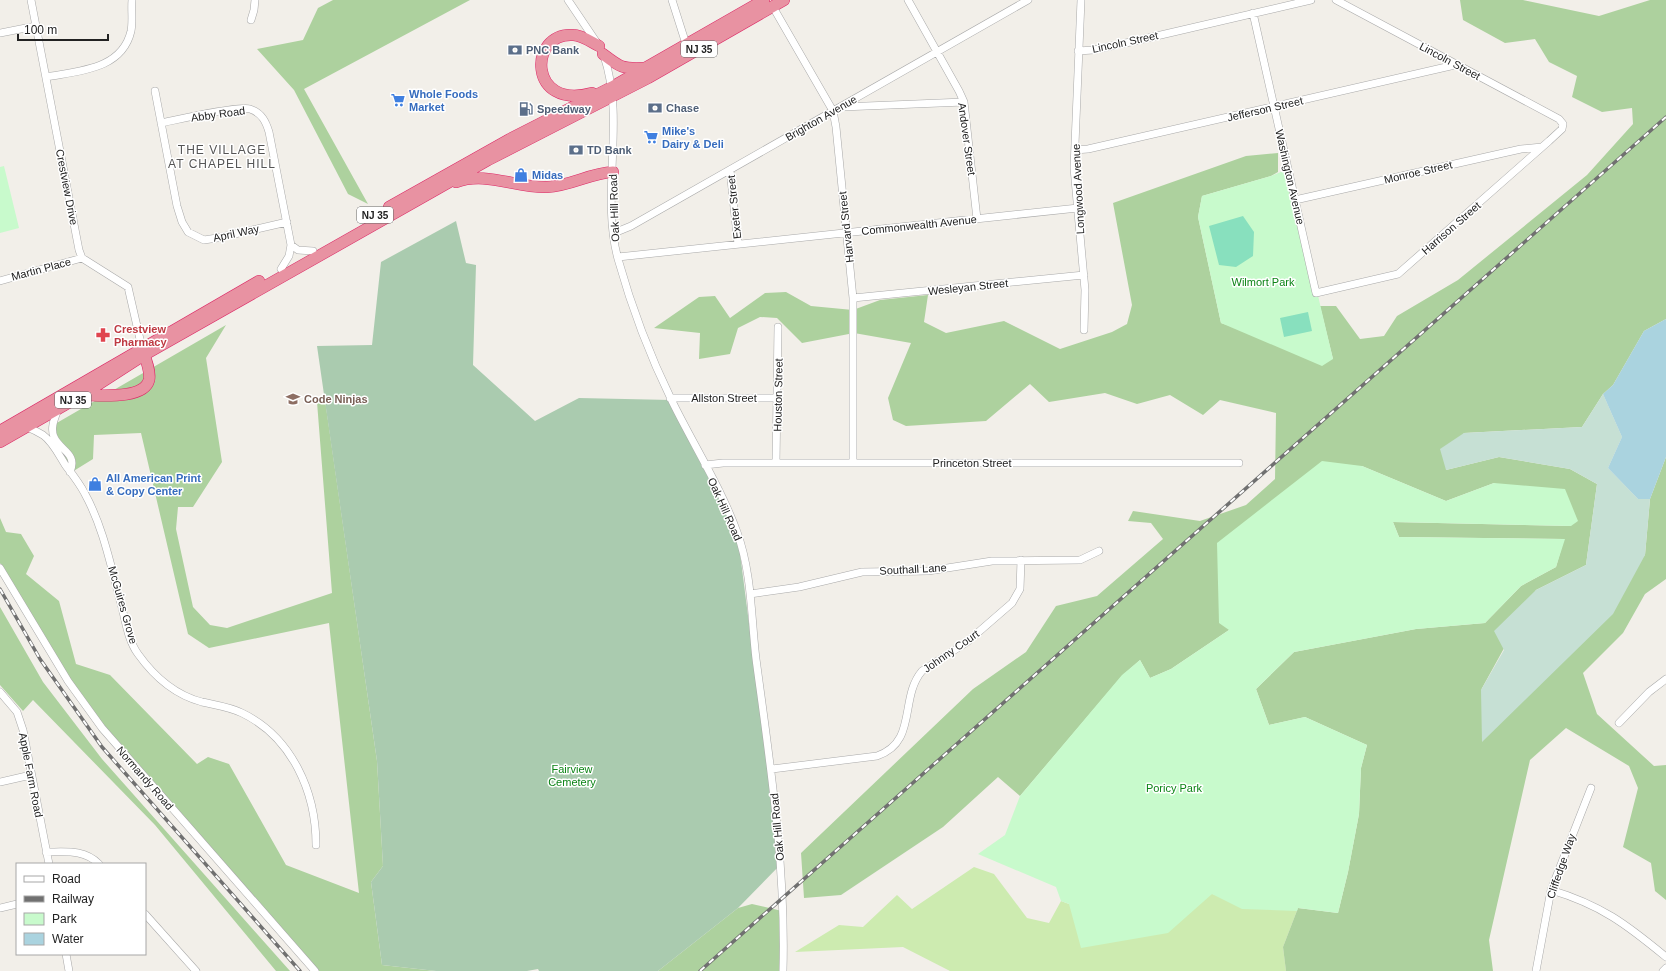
<svg xmlns="http://www.w3.org/2000/svg" width="1666" height="971" font-family="Helvetica,sans-serif">
<style>
.grass{fill:#cdebb0}
.forest{fill:#add19e}
.wetland{fill:#c6e0d4}
.cemetery{fill:#aacbaf}
.park{fill:#c8facc}
.pitch{fill:#88e0be}
.water{fill:#aad3df}
.lines{fill:none;stroke-linecap:round;stroke-linejoin:round}
.minor-casing{stroke:#a9a9a9;stroke-width:8}
.highway-casing{stroke:#dc2a67;stroke-width:12}
.minor{stroke:#fff;stroke-width:7}
.highway{stroke:#e892a2;stroke-width:11}
.rail-casing{stroke:#707070;stroke-width:3.5}
.rail{stroke:#fff;stroke-width:2;stroke-dasharray:6;stroke-linecap:butt}
.labels{text-anchor:middle;stroke-width:3;stroke-linejoin:round;paint-order:stroke}
.shield{fill:#fff;stroke:#646464;stroke-width:1}
.shield-label{font-size:10px;font-weight:bold;fill:#222}
.street-label{font-size:11px;fill:#222;stroke:#fff}
.service-label{font-size:11px;font-weight:bold;fill:#4e5e75;stroke:#fff;text-anchor:start}
.shop-label{font-size:11px;font-weight:bold;fill:#366cbe;stroke:#fff;text-anchor:start}
.park-label{font-size:11px;fill:#0c8416;stroke:#fff}
.health-label{font-size:11px;font-weight:bold;fill:#be3a42;stroke:#fff;text-anchor:start}
.education-label{font-size:11px;font-weight:bold;fill:#785e54;stroke:#fff;text-anchor:start}
.neighbourhood-label{font-size:12px;letter-spacing:1px;fill:#555;stroke:#fff}
</style>
<rect width="100%" height="100%" fill="#f2efe9"/>
<path class="grass" d="M 974,867 L 994,874 L 1027,918 L 1049,923 L 1061,901 L 1069,904 L 1212,894 L 1298,908 L 1283,947 L 1286,971 L 950,971 L 903,947 L 795,952 L 839,925 L 863,927 L 897,895 L 912,909 Z"/>
<path class="forest" d="M 333,0 L 470,0 L 304,89 L 368,204 L 348,194 L 294,90 L 257,49 L 303,40 L 318,8 Z
M 1460,0 L 1523,0 L 1599,16 L 1650,0 L 1666,0 L 1666,319 L 1644,331 L 1613,385 L 1603,394 L 1582,427 L 1464,433 L 1446,470 L 1499,457 L 1570,469 L 1597,484 L 1586,565 L 1536,590 L 1481,690 L 1645,555 L 1650,499 L 1666,457 L 1666,579 L 1645,594 L 1623,633 L 1583,673 L 1597,714 L 1654,766 L 1666,765 L 1666,900 L 1655,891 L 1651,863 L 1623,847 L 1638,788 L 1629,766 L 1566,728 L 1530,760 L 1489,940 L 1493,971 L 1286,971 L 1283,947 L 1298,908 L 1338,913 L 1348,872 L 1359,814 L 1361,768 L 1367,745 L 1305,717 L 1269,725 L 1256,689 L 1294,652 L 1416,629 L 1485,623 L 1521,586 L 1556,567 L 1564,539 L 1399,537 L 1393,522 L 1571,526 L 1494,483 L 1446,501 L 1362,466 L 1229,630 L 1171,669 L 1150,678 L 1140,660 L 1122,676 L 1020,796 L 998,777 L 943,827 L 841,895 L 804,898 L 801,853 L 973,689 L 1026,652 L 1056,606 L 1097,596 L 1163,539 L 1151,523 L 1128,521 L 1133,511 L 1200,521 L 1246,505 L 1275,479 L 1276,413 L 1220,400 L 1203,415 L 1170,395 L 1137,404 L 1105,393 L 1049,402 L 1030,384 L 986,421 L 906,426 L 893,420 L 888,398 L 911,343 L 854,333 L 802,343 L 777,318 L 760,317 L 738,328 L 730,354 L 699,359 L 700,333 L 654,328 L 699,297 L 715,296 L 730,318 L 765,293 L 786,292 L 811,306 L 853,310 L 880,300 L 928,295 L 924,322 L 946,333 L 1004,321 L 1060,349 L 1112,332 L 1127,324 L 1132,305 L 1113,203 L 1246,156 L 1278,153 L 1278,172 L 1271,176 L 1202,196 L 1198,217 L 1221,323 L 1333,359 L 1320,306 L 1336,306 L 1360,339 L 1384,336 L 1397,316 L 1458,280 L 1587,175 L 1633,124 L 1632,108 L 1602,112 L 1572,97 L 1577,76 L 1549,62 L 1535,39 L 1505,43 L 1463,20 Z
M 226,325 L 206,358 L 222,462 L 193,507 L 178,507 L 176,529 L 193,607 L 210,625 L 227,628 L 332,593 L 317,402 L 325,400 L 377,761 L 383,866 L 371,882 L 382,965 L 436,971 L 319,971 L 101,722 L 69,678 L 0,563 L 0,518 L 6,532 L 21,534 L 34,556 L 26,574 L 59,601 L 76,664 L 110,675 L 197,764 L 208,757 L 229,764 L 286,865 L 359,893 L 329,623 L 209,648 L 188,634 L 141,433 L 94,435 L 93,459 L 72,472 L 55,443 L 55,424 Z
M 0,607 L 43,682 L 102,759 L 290,971 L 276,971 L 155,825 L 33,700 L 23,711 L 0,685 Z
M 752,904 L 782,911 L 781,971 L 658,971 L 738,908 Z"/>
<path class="wetland" d="M 1603,394 L 1622,437 L 1608,468 L 1638,499 L 1650,499 L 1645,555 L 1613,614 L 1482,742 L 1481,690 L 1504,650 L 1494,631 L 1536,590 L 1586,565 L 1597,484 L 1570,469 L 1499,457 L 1446,470 L 1440,449 L 1464,433 L 1582,427 Z"/>
<path class="cemetery" d="M 456,221 L 466,263 L 476,265 L 473,365 L 535,421 L 579,398 L 671,400 L 737,530 L 780,865 L 738,908 L 658,971 L 539,971 L 538,969 L 527,971 L 436,971 L 382,965 L 371,882 L 383,866 L 377,761 L 317,346 L 372,345 L 381,262 Z"/>
<path class="park" d="M 4,166 L 19,228 L 0,233 L 0,167 Z
M 1288,169 L 1333,359 L 1322,366 L 1221,323 L 1198,217 L 1202,196 L 1271,176 Z
M 1322,461 L 1362,466 L 1446,501 L 1494,483 L 1565,489 L 1578,521 L 1571,526 L 1393,522 L 1399,537 L 1565,539 L 1556,567 L 1521,586 L 1485,623 L 1416,629 L 1294,652 L 1256,689 L 1269,725 L 1305,717 L 1367,745 L 1361,768 L 1359,814 L 1348,872 L 1338,913 L 1298,908 L 1297,911 L 1242,909 L 1212,894 L 1168,933 L 1081,948 L 1069,904 L 1061,901 L 1056,887 L 978,854 L 1005,835 L 1020,796 L 1122,675 L 1140,660 L 1150,678 L 1171,669 L 1229,630 L 1219,623 L 1217,543 Z"/>
<path class="pitch" d="M 1243,216 L 1254,232 L 1253,256 L 1236,267 L 1219,265 L 1209,226 Z
M 1308,312 L 1312,331 L 1284,337 L 1280,318 Z"/>
<path class="water" d="M 1666,319 L 1666,457 L 1650,499 L 1638,499 L 1608,468 L 1622,437 L 1603,394 L 1613,385 L 1644,331 Z"/>
<g class="lines">
<defs>
<path id="minor" d="M 31,0 L 79,250 L 82,258 L 128,287 L 142,348
M 568,0 L 597,43
M 672,0 L 686,44
M 908,0 L 959,91 L 964,102 L 977,219
M 1081,0 L 1074,168 L 1085,290 L 1084,330
M 773,7 L 833,111 L 836,127 L 853,298 L 853,463
M 1253,13 L 1316,293 L 1398,274 L 1549,141 L 1562,129 L 1563,124 L 1559,119 L 1336,0
M 251,20 L 254,10 L 255,0
M 0,33 L 36,26
M 1078,51 L 1093,50 L 1135,41 L 1311,0
M 604,56 C 626,121 600,193 618,259 C 632,309 649,354 672,401 C 693,444 721,488 737,532 C 752,573 751,617 756,659 C 770,763 786,866 783,971
M 46,77 C 78,71 122,70 131,31 C 133,21 131,10 132,0
M 155,91 L 177,206 L 182,222 L 188,232 L 204,240 L 217,238 L 287,222
M 842,107 L 964,102
M 161,123 C 176,120 240,105 250,109 C 262,113 266,122 269,132 L 291,245 L 289,256 L 281,269
M 1075,150 L 1088,149 L 1455,65
M 730,170 L 738,244
M 1295,200 L 1521,149 L 1542,147
M 614,233 L 631,226 L 1028,0
M 291,245 L 298,250 L 313,251
M 618,257 L 1078,208
M 0,281 L 82,258
M 853,298 L 1084,275
M 670,398 L 778,398
M 58,409 C 55,418 50,427 54,437 C 60,451 78,453 70,472
M 27,427 C 32,429 38,432 43,435 C 53,442 60,457 66,466 C 73,475 80,484 85,494 C 103,527 110,563 120,600 C 125,617 127,639 138,654 C 153,675 175,695 202,702 C 215,705 230,707 242,713 C 292,737 316,792 316,845
M 776,463 L 778,327
M 705,465 L 723,463 L 1239,463
M 0,568 L 68,681 L 102,728 L 315,971
M 750,594 L 799,587 L 862,572 L 928,571 L 992,561 L 1080,560 L 1099,551
M 0,692 L 17,712 L 23,730 L 49,864
M 1619,723 L 1649,692 L 1666,679
M 772,769 L 877,756 C 918,742 899,698 922,671 L 967,642 L 1012,603 L 1020,589 L 1021,560
M 0,782 L 31,775
M 46,852 C 66,852 84,849 99,864
M 1551,890 C 1601,905 1626,924 1666,957
M 0,908 L 17,904
M 145,914 L 196,971
M 66,954 L 69,971
M 1536,971 L 1551,890 L 1591,788
M 1663,971 L 1666,968"/>
<path id="highway" d="M 603,54 C 620,67 622,69 643,68
M 592,93 C 528,111 528,32 573,35 C 582,35 591,42 599,46
M 456,182 C 486,171 516,188 547,187 C 571,186 590,173 613,172
M 389,207 L 510,139 L 612,87 L 764,0
M 82,395 C 99,395 144,400 149,380 C 151,371 145,357 142,349
M 0,431 L 259,281
M 0,442 L 82,395 L 144,355 L 437,189 L 488,160 L 648,78 L 784,0"/>
</defs>
<use href="#minor" class="minor-casing"/>
<use href="#highway" class="highway-casing"/>
<use href="#minor" class="minor"/>
<use href="#highway" class="highway"/>
<defs>
<path id="rail" d="M 0,589 L 40,659 L 102,747 L 300,971
M 700,971 L 1666,117"/>
</defs>
<use href="#rail" class="rail-casing"/>
<use href="#rail" class="rail"/>
</g>
<defs>
<symbol id="bank-bare" viewBox="-9 -9 18 18"><path d="M-6-4H6V4H-6ZM0-2.3a2.3 2.3 0 1 0 0 4.6a2.3 2.3 0 1 0 0-4.6Z" fill="#5c6f8a" stroke="#fff" stroke-width="2.5" paint-order="stroke"/></symbol>
<symbol id="supermarket-bare" viewBox="-9 -9 18 18"><path d="M-6-5.5h2.5l.6 2H6L4.5 2H-2.5L-4.4-4H-6ZM-1.5 3.2a1.3 1.3 0 1 0 .1 0ZM3 3.2a1.3 1.3 0 1 0 .1 0Z" fill="#3f7fe0" stroke="#fff" stroke-width="2.5" paint-order="stroke"/></symbol>
<symbol id="fuel-bare" viewBox="-9 -9 18 18"><path d="M-5.5-6h7V0h2V4h1.3V-2.5L3-4.5l.8-.8L6-3V5H2.5V1h-1V6h-7ZM-4.2-4.7v3.2H.2V-4.7Z" fill="#5c6f8a" stroke="#fff" stroke-width="2.5" paint-order="stroke"/></symbol>
<symbol id="shop-bare" viewBox="-9 -9 18 18"><path d="M-5-2.5h2.3a2.7 3.5 0 0 1 5.4 0H5L5.5 6h-11ZM-1.5-2.5h3a1.5 2.3 0 0 0-3 0Z" fill="#3f7fe0" stroke="#fff" stroke-width="2.5" paint-order="stroke"/></symbol>
<symbol id="pharmacy-bare" viewBox="-9 -9 18 18"><path d="M-2-6h4v4h4v4h-4v4h-4v-4h-4v-4h4Z" fill="#e0444e" stroke="#fff" stroke-width="2.5" paint-order="stroke"/></symbol>
<symbol id="school-bare" viewBox="-9 -9 18 18"><path d="M0-5L7-2L0 1L-7-2ZM-4 1L0 2.5L4 1V4Q0 6-4 4Z" fill="#8d6e63" stroke="#fff" stroke-width="2.5" paint-order="stroke"/></symbol>
</defs>
<g fill-rule="evenodd">
<use href="#bank-bare" x="505" y="40" width="20" height="20"/>
<use href="#supermarket-bare" x="388" y="90" width="20" height="20"/>
<use href="#bank-bare" x="645" y="98" width="20" height="20"/>
<use href="#fuel-bare" x="516" y="99" width="20" height="20"/>
<use href="#supermarket-bare" x="641" y="127" width="20" height="20"/>
<use href="#bank-bare" x="566" y="140" width="20" height="20"/>
<use href="#shop-bare" x="511" y="165" width="20" height="20"/>
<use href="#pharmacy-bare" x="93" y="325" width="20" height="20"/>
<use href="#school-bare" x="283" y="389" width="20" height="20"/>
<use href="#shop-bare" x="85" y="474" width="20" height="20"/>
</g>
<g class="labels">
<g class="shield">
<rect x="681" y="41" width="36" height="16" rx="3"/>
<rect x="357" y="207" width="36" height="16" rx="3"/>
<rect x="55" y="392" width="36" height="16" rx="3"/>
</g>
<g class="shield-label">
<text x="699" y="53">NJ 35</text>
<text x="375" y="219">NJ 35</text>
<text x="73" y="404">NJ 35</text>
</g>
<g class="street-label">
<text transform="translate(1125 42) rotate(-12)" y="4">Lincoln Street</text>
<text transform="translate(1450 61) rotate(28)" y="4">Lincoln Street</text>
<text transform="translate(1265 109) rotate(-13)" y="4">Jefferson Street</text>
<text transform="translate(218 114) rotate(-8)" y="4">Abby Road</text>
<text transform="translate(821 118) rotate(-30)" y="4">Brighton Avenue</text>
<text transform="translate(967 139) rotate(82)" y="4">Andover Street</text>
<text transform="translate(1418 172) rotate(-13)" y="4">Monroe Street</text>
<text transform="translate(1290 177) rotate(77)" y="4">Washington Avenue</text>
<text transform="translate(67 187) rotate(79)" y="4">Crestview Drive</text>
<text transform="translate(1078 189) rotate(-93)" y="4">Longwood Avenue</text>
<text transform="translate(734 207) rotate(-96)" y="4">Exeter Street</text>
<text transform="translate(614 208) rotate(-92)" y="4">Oak Hill Road</text>
<text transform="translate(919 225) rotate(-6)" y="4">Commonwealth Avenue</text>
<text transform="translate(846 227) rotate(-96)" y="4">Harvard Street</text>
<text transform="translate(1451 228) rotate(-41)" y="4">Harrison Street</text>
<text transform="translate(236 233) rotate(-12)" y="4">April Way</text>
<text transform="translate(41 269) rotate(-15)" y="4">Martin Place</text>
<text transform="translate(968 287) rotate(-6)" y="4">Wesleyan Street</text>
<text transform="translate(778 395) rotate(-89)" y="4">Houston Street</text>
<text x="724" y="402">Allston Street</text>
<text x="972" y="467">Princeton Street</text>
<text transform="translate(725 509) rotate(66)" y="4">Oak Hill Road</text>
<text transform="translate(913 569) rotate(-3)" y="4">Southall Lane</text>
<text transform="translate(123 605) rotate(74)" y="4">McGuires Grove</text>
<text transform="translate(951 651) rotate(-35)" y="4">Johnny Court</text>
<text transform="translate(31 775) rotate(79)" y="4">Apple Farm Road</text>
<text transform="translate(145 778) rotate(49)" y="4">Normandy Road</text>
<text transform="translate(777 827) rotate(-95)" y="4">Oak Hill Road</text>
<text transform="translate(1561 866) rotate(-71)" y="4">Cliffedge Way</text>
</g>
<g class="service-label">
<text x="526" y="54">PNC Bank</text>
<text x="666" y="112">Chase</text>
<text x="537" y="113">Speedway</text>
<text x="587" y="154">TD Bank</text>
</g>
<g class="shop-label">
<text x="409" y="98">Whole Foods<tspan x="409" dy="13">Market</tspan></text>
<text x="662" y="135">Mike's<tspan x="662" dy="13">Dairy &amp; Deli</tspan></text>
<text x="532" y="179">Midas</text>
<text x="106" y="482">All American Print<tspan x="106" dy="13">&amp; Copy Center</tspan></text>
</g>
<g class="park-label">
<text x="1263" y="286">Wilmort Park</text>
<text x="572" y="773">Fairview<tspan x="572" dy="13">Cemetery</tspan></text>
<text x="1174" y="792">Poricy Park</text>
</g>
<g class="health-label">
<text x="114" y="333">Crestview<tspan x="114" dy="13">Pharmacy</tspan></text>
</g>
<g class="education-label">
<text x="304" y="403">Code Ninjas</text>
</g>
<g class="neighbourhood-label">
<text x="222" y="154">THE VILLAGE<tspan x="222" dy="14">AT CHAPEL HILL</tspan></text>
</g>
</g>
<rect x="16" y="863" width="130" height="92" fill="#ffffff" stroke="#a7a7a7"/>
<rect x="24" y="876" width="20" height="6" fill="#ffffff" stroke="#a7a7a7"/>
<text x="52" y="883" font-size="12" fill="#222222">Road</text>
<rect x="24" y="896" width="20" height="6" fill="#707070" stroke="#a7a7a7"/>
<text x="52" y="903" font-size="12" fill="#222222">Railway</text>
<rect x="24" y="913" width="20" height="12" fill="#c8facc" stroke="#a7a7a7"/>
<text x="52" y="923" font-size="12" fill="#222222">Park</text>
<rect x="24" y="933" width="20" height="12" fill="#aad3df" stroke="#a7a7a7"/>
<text x="52" y="943" font-size="12" fill="#222222">Water</text>
<path d="M18 34v6h90v-6" fill="none" stroke="#222222" stroke-width="2"/>
<text x="24" y="34" font-size="12" fill="#222222" stroke="#ffffff" stroke-width="3" paint-order="stroke">100 m</text>
</svg>
